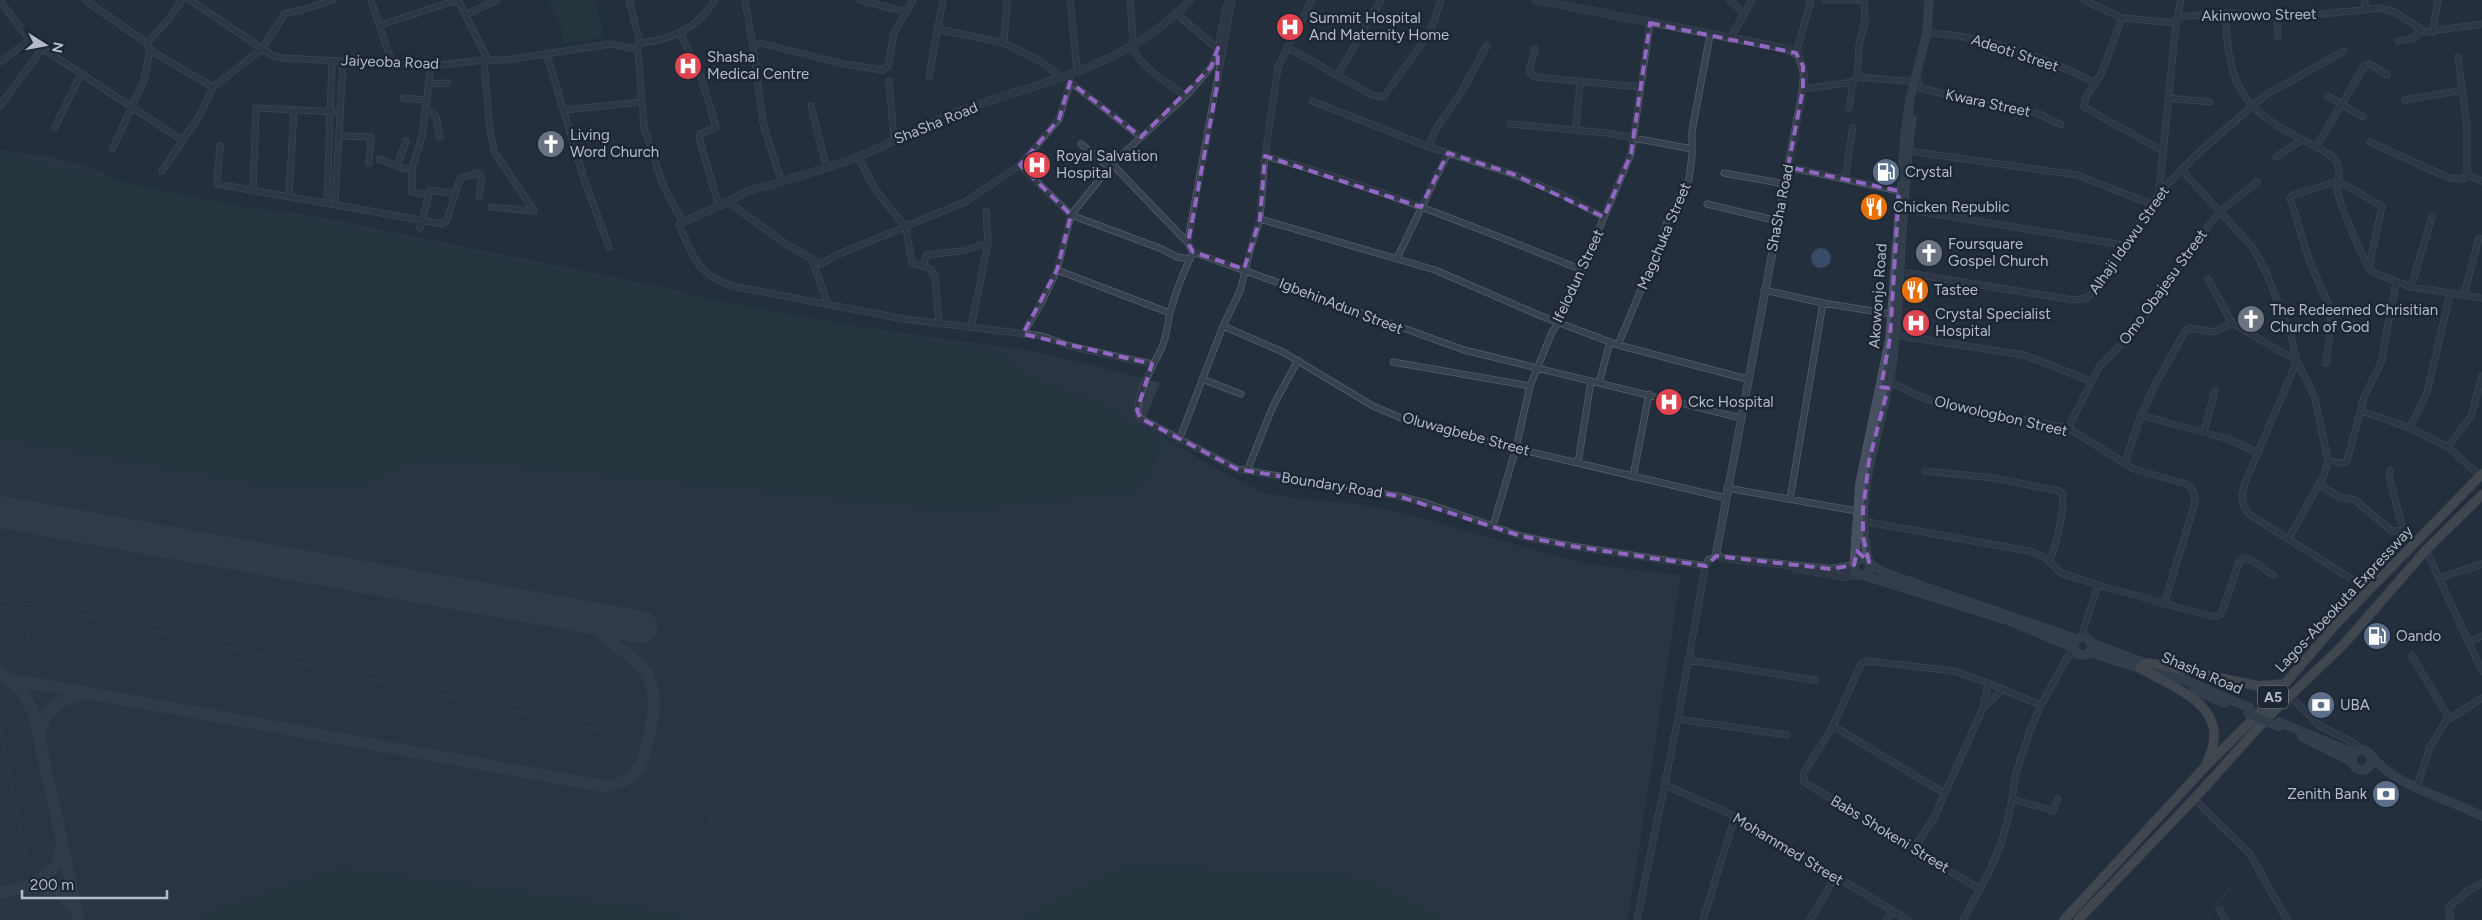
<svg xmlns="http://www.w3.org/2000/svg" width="2482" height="920" font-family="Figtree,sans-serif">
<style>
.medical{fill:#32303f}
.airport{fill:#323c4b}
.green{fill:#263c3f}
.water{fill:#394c67}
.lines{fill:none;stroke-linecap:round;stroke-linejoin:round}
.stream{stroke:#394c67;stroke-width:1}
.taxiway{stroke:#3f4a5a;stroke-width:12}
.runway{stroke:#3f4a5a;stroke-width:32}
.minor-casing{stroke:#565f6c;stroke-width:7}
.tertiary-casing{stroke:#565f6c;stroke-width:8}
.secondary-casing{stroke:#565f6c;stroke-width:9}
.trunk-casing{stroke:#434c59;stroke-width:10}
.minor{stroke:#38414e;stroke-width:5.5}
.tertiary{stroke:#38414e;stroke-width:7}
.secondary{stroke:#465061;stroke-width:8}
.trunk{stroke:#656462;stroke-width:9}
.secondary-bridge-casing{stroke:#565f6c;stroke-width:9;stroke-linecap:butt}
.secondary-bridge{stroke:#465061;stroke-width:8}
.marked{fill:none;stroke:#9266c3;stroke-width:4;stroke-dasharray:10 6;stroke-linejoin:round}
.labels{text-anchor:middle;stroke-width:5;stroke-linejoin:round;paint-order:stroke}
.shield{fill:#1d2633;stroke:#878f9c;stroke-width:1}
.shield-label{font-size:14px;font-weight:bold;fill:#b4bcc9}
.street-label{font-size:15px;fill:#b4bcc9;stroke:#1d2633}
.poi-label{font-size:15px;fill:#b4bcc9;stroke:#1d2633;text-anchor:start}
</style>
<rect width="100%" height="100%" fill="#242f3e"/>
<path class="medical" d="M 1899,306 L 1937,313 L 1933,338 L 1896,333 Z"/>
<path class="airport" d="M 0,150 L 47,156 L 90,167 L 147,195 L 314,216 L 685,292 L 690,296 L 847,325 L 1026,350 L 1093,365 L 1160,383 L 1143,424 L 1203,461 L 1264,493 L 1302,499 L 1353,503 L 1395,511 L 1586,564 L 1681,575 L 1628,920 L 0,920 Z"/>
<path class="green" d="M 548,0 L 595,0 L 604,37 L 564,44 L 559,22 Z
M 0,155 L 146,187 L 744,306 L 997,353 L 1034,380 L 1105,406 L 1162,446 L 1138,490 L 958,510 L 494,463 L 412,460 L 364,484 L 252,482 L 0,437 Z
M 1128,866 L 1363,879 L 1445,920 L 1022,920 Z
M 341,869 L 676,914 L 686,920 L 192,920 Z"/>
<path class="water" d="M1811 258a10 10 0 1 1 20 0a10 10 0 1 1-20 0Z"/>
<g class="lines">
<path class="stream" d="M 0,600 L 37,605 L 600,730
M 26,640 L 37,605
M 0,726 L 26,856
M 694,799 L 705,810 L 714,830 L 738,856 L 847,920
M 44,915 L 45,920
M 2206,920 L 2243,870"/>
<path class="taxiway" d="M 0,673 L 21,689 L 33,711 L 79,920
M 9,679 L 93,694 C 67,694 41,709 40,738
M 93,694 L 603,786 C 639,784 645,760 650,730 C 655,705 658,688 642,667 L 593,626 L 579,617
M 30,887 C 50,886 66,894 76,911
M 0,893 C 29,887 58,880 61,846"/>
<path class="runway" d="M 0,512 L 642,627"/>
<defs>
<path id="minor" d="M 85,0 L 147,43
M 182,0 L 168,20 L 147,43 L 150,50 L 213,87
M 190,0 L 273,56 L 283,58 L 431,66 L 484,60 L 506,60 L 610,44 L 636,49
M 371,0 L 392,63
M 629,0 L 640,43 L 638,46
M 745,0 L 753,46
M 860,0 L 906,12
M 1070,0 L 1077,70
M 1130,0 L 1133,39 L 1136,44
M 1232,0 L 1189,234 L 1188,243 L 1193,252 L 1464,350 L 1741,418
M 1730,0 L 1743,12
M 1825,0 L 1864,0
M 2084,0 L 2122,18 L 2176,23
M 0,1 L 30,40 L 182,140
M 2365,10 L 2365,0
M 2225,13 C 2229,86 2240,109 2307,142 C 2316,147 2333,154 2338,164 C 2342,174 2335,184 2338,194 C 2342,210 2363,260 2372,272 L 2411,287 L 2482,298
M 1177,14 L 1219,50
M 465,15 L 497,0
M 2178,17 L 2225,13 L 2312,15 L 2380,8 L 2395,12 L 2425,32 L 2482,24
M 2122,18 L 2101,74 L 2086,97 L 2084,107 L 2161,150
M 380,25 L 458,0 L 488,60
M 937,29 L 1004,43 L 1040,61 L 1063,78
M 2432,32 L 2438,0
M 1932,33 C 1990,37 2044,58 2096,83
M 681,35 L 701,76 L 716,127 L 700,134 L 699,138 L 719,206
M 2278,37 L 2278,14
M 1730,39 L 1752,0
M 2399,41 L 2414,38 L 2420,30
M 640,43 C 673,39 697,29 715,0
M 1004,43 L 1007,0
M 1132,47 C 1143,69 1166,82 1186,96
M 1287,47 L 1372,95 L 1383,97 L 1430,33 L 1441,0
M 636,49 L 638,52 L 644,127 L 663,185 L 676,210
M 1535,49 L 1529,72 L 1535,77 L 1640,87
M 1796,53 L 1811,0
M 547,55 L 584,179 L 609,247
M 2458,57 L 2467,126 L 2467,174 L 2482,181
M 484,60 L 490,132 L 495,153 L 534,211 L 491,207
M 0,62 L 30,40
M 1338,74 L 1381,0
M 929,77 L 943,0
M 1857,77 L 1919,82
M 889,81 L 894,139
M 1070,82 L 1141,137
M 430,84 L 447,83
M 1913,86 L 1975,102 L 2037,113 L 2061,125
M 1803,89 L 1853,82
M 2328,96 L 2363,117
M 404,98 L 427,100
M 2168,98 L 2210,102
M 2405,100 L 2462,90
M 1312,101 L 1429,147 L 1513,174 L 1563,195 L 1604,217
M 0,106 L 42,49
M 811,106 L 826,166
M 1849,108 L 1853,82 L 1857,77 L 1859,45 L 1865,22 L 1864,0
M 426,109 L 436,116 L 440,137
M 564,110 L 641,102
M 1510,124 L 1607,133 L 1692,149
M 55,127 L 81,74
M 1576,129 L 1580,82
M 339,136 L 371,137 L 369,163
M 2370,142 L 2449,178 L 2463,179 L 2467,174
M 1081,144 L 1110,168
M 220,146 L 217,184 L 443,224 L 447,220 L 460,178 L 479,173 L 482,179 L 479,197
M 1429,147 L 1434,132 L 1462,91 L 1487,45
M 2316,147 L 2365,65 L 2370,64 L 2387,75
M 113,148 L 144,80 L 150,50
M 1909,151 L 2077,175 L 2151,204
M 1265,156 C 1373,186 1478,228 1582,270
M 858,157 L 875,189 L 906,228 L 912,263 L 931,269 L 935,278 L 939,321
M 2276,157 L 2302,140
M 379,159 L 405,169 L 412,168 L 422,136 L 431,66
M 1112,164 L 1188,243
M 1020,165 L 1071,215 L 1162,249 L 1177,257 L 1190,259
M 397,166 L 406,141
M 1788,167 L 1899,191
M 412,168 L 412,192 L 428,195
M 2181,169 L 2253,248 L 2266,272 L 2291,336 L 2297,361 L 2245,483 C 2241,496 2240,505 2250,515 L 2369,590
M 162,171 L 200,115 L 213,87 L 262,49 L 285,13 L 302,10 L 333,0
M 1724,173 L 1785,184
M 1845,179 L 1853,127
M 781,181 L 763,123 L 753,46 L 760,43 L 844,64 L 883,70 L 888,66 L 894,33 L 913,0
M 2338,181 L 2382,206 L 2369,268
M 253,189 L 256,108 L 340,112
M 2159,193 L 2176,23 L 2181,0
M 289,195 L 294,110
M 327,202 L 332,61
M 728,202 L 786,244 L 821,264 L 839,254 L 965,202 L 1020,165 L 1059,119 L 1070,82 L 1070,75
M 335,203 L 343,61
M 1707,204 L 1778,221
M 1905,209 L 2124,245
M 1260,219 L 1435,270 L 1541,316 L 1618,345 L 1747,379
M 683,222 L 679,225 C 694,258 696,273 732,286 L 904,319 L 1042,336 L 1070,346 L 1152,364
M 420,228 L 430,190 L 455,194
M 1193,252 C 1184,271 1175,293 1170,313 C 1167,325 1167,336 1162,347 C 1156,361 1130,404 1140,418 L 1237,469 L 1398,496 L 1426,503 L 1521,536 L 1571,546 L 1706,566
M 1397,258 L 1448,153
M 813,262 L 828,304
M 924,265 L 926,255 L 961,251 L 988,243
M 1057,270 L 1170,313
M 1901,272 L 2073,300 L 2087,298 L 2096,289 L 2159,193 L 2196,155 L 2264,96 L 2344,51
M 2208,279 L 2232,323
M 2411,287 L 2432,217
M 1764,290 L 1823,303 L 1891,314
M 2464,295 L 2479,238
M 1223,326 L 1283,352 L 1373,406 L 1406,420 L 1455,434 L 1726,498
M 971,327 L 988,243 L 986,211
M 1023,334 L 1042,302 L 1057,270 L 1071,215 L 1112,164 L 1186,96 L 1211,67 L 1218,48 L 1228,0
M 1895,335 L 2024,355 L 2091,381
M 1618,345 L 1659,246 L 1668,219 L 1689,179 L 1692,156 L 1692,131 L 1710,35
M 1393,362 L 1530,386
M 2326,363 L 2331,327 L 2328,303 L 2310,263 L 2290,198 L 2293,195 L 2338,181
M 1202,379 L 1241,394
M 1889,381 L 1921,397 L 1945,405 L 2068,428 L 2134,469 L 2186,484 C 2194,489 2195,494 2195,503 L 2164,604
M 1599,383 L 1610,342
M 2361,411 L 2410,428 L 2448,447 L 2480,476
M 2141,415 L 2231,440 L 2258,453
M 2068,428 L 2099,367 L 2133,333 L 2209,225 L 2221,211 L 2257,182
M 2410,428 L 2427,393 L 2450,294
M 2204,432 L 2215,391
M 1179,440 L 1223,326 L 1240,291 L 1251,247 L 1260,219 L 1265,156 L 1278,67 L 1312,0
M 2448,447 L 2471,416 L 2482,376
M 2328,461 L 2343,463 L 2347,461 L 2364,397 L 2381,363 L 2396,282
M 2125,462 L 2141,415 L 2156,383 L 2186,330 L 2190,328 L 2214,332 L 2232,323 L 2297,361 L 2315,398 L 2328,461 L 2324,475 L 2289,538
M 1578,463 L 1591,381
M 2390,470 L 2390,480 L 2402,526 L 2401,530 L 2406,537
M 1247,471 L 1273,406 L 1298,360
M 1925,471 L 1994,478 L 2059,491 L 2062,493 C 2065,508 2056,548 2049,561
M 1633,477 L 1649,394
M 2318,484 L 2339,497 L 2355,500 L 2392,531 L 2401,530
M 1727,488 L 1856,511
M 1790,499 L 1823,303
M 1862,521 L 2029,551 L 2044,557 L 2061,573 L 2098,585 L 2214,617 L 2221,614 L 2223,609 L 2239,562 L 2243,559 L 2250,559 L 2273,575
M 1493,526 L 1516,448 L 1530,386 L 1552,332 L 1559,322 L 1631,154 L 1650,23
M 2426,550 L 2482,671
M 2439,578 L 2482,564
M 2081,637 L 2098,585
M 2469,642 L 2482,636
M 2412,656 L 2449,718
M 1688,660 L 1815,680
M 2290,696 L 2320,726 L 2354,743 L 2362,750
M 1984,707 L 2003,689
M 1678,719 L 1787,735
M 1833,726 L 1944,793
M 1665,785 L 1735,816 L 1908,920
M 2417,787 L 2430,747 L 2446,721 L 2482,698
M 2013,799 L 2053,811 L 2058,799
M 2194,799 L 2250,854 L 2287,920
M 1914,848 L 1933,820 L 1983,708 L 1988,683
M 1979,889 L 1804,782 L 1803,774 L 1833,726 L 1861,664 L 1868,661 L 1954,671 L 1988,683 L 2041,705
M 2220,910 L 2226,920
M 1637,920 L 1678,719 L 1705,568 L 1708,560 L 1717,556
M 1703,920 L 1735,816
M 1810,920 L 1836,877
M 1887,920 L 1893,911
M 1963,920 L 1988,874 L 2001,844 L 2010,811 L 2016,773 L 2031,728 L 2041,705 L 2068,656 L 2075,651
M 2451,920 L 2448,909 L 2450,906 L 2468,891 L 2482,883"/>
<path id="tertiary" d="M 1536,0 L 1788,49 L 1799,56 L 1804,74 L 1803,89 L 1716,554 L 1722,558 L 1831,569 L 1854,565
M 676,210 L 683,222 L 728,202 L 745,192 C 782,181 821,171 857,157 C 891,144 923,125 958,112 C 1042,80 1125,69 1190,0
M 1795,568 L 1844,577 L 1860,575"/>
<path id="secondary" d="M1854 567a8 8 0 1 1 16 0a8 8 0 1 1-16 0Z
M 1869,562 C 1850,489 1885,429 1893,357 C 1902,278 1901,198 1912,119
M 1870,564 L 1885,573 L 2077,639
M 1854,565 L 1860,483 L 1890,338 L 1905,135 L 1910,99 L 1927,32 L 1929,0
M 1862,575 L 2010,621 L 2074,648
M2074 646a9 9 0 1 1 18 0a9 9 0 1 1-18 0Z
M 2091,643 L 2145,663 L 2250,708
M 2089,652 L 2144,670
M 2194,690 L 2225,703
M 2279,722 L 2346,750 L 2356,752
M 2302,737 L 2352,762
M2352 760a10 10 0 1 1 20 0a10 10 0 1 1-20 0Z
M 2372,756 C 2394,786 2449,799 2482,816"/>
<path id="trunk" d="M 2145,663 L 2156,664 L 2258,686 L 2282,684
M 2140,668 C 2179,691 2234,707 2207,762
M 2064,920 L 2204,768 L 2265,707 L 2336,624 L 2482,474
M 2078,920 L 2194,799 L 2267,718 L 2344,644 L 2426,550 L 2482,495"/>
</defs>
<use href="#minor" class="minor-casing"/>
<use href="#tertiary" class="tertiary-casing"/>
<use href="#secondary" class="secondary-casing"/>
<use href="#trunk" class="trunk-casing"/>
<use href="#minor" class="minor"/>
<use href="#tertiary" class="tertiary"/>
<use href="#secondary" class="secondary"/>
<use href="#trunk" class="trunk"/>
<defs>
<path id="secondary-bridge" d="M 2247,713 L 2279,727"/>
</defs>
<use href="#secondary-bridge" class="secondary-bridge-casing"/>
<use href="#secondary-bridge" class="secondary-bridge"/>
</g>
<path d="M0 0H2482V920H0ZM 1650,23 L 1796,53 L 1803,66 L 1803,89 L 1788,167 L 1899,191 L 1890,338 L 1881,387 L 1888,388 L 1869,461 L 1863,510 L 1863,536 L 1869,562 L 1857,551 L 1854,565 L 1831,569 L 1716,556 L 1706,566 L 1571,546 L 1521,536 L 1398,496 L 1237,469 L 1140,418 L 1137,410 L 1152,364 L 1023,334 L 1057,270 L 1071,215 L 1020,165 L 1059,119 L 1070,82 L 1141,137 L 1211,67 L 1218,48 L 1217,86 L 1188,243 L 1193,252 L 1244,269 L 1260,219 L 1265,156 L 1421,207 L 1448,153 L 1513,174 L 1604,217 L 1631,154 Z" fill="#242f3e" fill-opacity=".55" fill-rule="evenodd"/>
<path class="marked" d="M 1650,23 L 1796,53 L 1803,66 L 1803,89 L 1788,167 L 1899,191 L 1890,338 L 1881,387 L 1888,388 L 1869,461 L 1863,510 L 1863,536 L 1869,562 L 1857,551 L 1854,565 L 1831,569 L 1716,556 L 1706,566 L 1571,546 L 1521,536 L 1398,496 L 1237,469 L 1140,418 L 1137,410 L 1152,364 L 1023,334 L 1057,270 L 1071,215 L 1020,165 L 1059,119 L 1070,82 L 1141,137 L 1211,67 L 1218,48 L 1217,86 L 1188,243 L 1193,252 L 1244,269 L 1260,219 L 1265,156 L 1421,207 L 1448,153 L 1513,174 L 1604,217 L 1631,154 Z"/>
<defs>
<symbol id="hospital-disc" viewBox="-11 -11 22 22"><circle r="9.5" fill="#e0444e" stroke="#1d2633"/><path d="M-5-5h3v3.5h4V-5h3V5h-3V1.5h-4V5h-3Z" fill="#fff"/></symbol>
<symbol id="church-disc" viewBox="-11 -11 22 22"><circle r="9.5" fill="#6b7280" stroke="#1d2633"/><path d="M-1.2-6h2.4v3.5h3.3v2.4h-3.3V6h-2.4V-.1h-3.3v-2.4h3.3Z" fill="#fff"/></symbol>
<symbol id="fuel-disc" viewBox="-11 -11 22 22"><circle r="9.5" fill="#5c6f8a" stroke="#1d2633"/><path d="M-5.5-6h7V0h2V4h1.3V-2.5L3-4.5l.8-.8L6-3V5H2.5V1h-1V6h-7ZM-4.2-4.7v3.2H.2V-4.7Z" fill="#fff"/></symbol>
<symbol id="restaurant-disc" viewBox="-11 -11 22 22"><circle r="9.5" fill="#e8710a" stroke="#1d2633"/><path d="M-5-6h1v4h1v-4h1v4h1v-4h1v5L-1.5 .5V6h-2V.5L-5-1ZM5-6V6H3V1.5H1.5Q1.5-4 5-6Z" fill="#fff"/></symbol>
<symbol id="bank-disc" viewBox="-11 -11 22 22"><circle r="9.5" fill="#5c6f8a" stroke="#1d2633"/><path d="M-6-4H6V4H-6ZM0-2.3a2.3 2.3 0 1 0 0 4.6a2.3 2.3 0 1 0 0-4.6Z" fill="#fff"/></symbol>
</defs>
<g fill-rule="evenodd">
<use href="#hospital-disc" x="1274" y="11" width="32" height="32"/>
<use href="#hospital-disc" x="672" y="50" width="32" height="32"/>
<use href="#church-disc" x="535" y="128" width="32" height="32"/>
<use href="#hospital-disc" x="1021" y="149" width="32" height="32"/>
<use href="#fuel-disc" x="1870" y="156" width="32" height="32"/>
<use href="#restaurant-disc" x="1858" y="191" width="32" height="32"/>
<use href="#church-disc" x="1913" y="237" width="32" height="32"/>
<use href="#restaurant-disc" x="1899" y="274" width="32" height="32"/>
<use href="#church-disc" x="2235" y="303" width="32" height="32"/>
<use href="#hospital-disc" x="1900" y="307" width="32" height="32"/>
<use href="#hospital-disc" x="1653" y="386" width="32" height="32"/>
<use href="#fuel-disc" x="2361" y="620" width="32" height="32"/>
<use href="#bank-disc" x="2305" y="689" width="32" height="32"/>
<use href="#bank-disc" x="2370" y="778" width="32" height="32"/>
</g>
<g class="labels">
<rect class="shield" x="2258" y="685.5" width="30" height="23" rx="4"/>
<g class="shield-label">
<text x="2273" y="702">A5</text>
</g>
<g class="street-label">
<text transform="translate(2259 15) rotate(-1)" y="5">Akinwowo Street</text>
<text transform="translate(2015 53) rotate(18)" y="5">Adeoti Street</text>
<text transform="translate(390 62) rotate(2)" y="5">Jaiyeoba Road</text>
<text transform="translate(1988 103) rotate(12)" y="5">Kwara Street</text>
<text transform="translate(936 123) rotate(-22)" y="5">ShaSha Road</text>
<text transform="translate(1780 208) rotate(-79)" y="5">ShaSha Road</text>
<text transform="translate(1664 236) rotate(-67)" y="5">Magchuka Street</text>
<text transform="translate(2129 240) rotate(-55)" y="5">Alhaji Idowu Street</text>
<text transform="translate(1578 276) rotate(-65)" y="5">Ifelodun Street</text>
<text transform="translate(2163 287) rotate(-54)" y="5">Omo Obajesu Street</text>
<text transform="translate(1878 296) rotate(-86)" y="5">Akowonjo Road</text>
<text transform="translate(1341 306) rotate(21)" y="5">IgbehinAdun Street</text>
<text transform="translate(2001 416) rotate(13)" y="5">Olowologbon Street</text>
<text transform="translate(1466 434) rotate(15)" y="5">Oluwagbebe Street</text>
<text transform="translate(1332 485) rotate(9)" y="5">Boundary Road</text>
<text transform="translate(2344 599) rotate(-47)" y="5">Lagos-Abeokuta Expressway</text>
<text transform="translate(2202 673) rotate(23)" y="5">Shasha Road</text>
<text transform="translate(1890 834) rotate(31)" y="5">Babs Shokeni Street</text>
<text transform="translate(1788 849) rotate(31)" y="5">Mohammed Street</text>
</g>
<g class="poi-label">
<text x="1309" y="23">Summit Hospital<tspan x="1309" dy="17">And Maternity Home</tspan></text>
<text x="707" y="62">Shasha<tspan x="707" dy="17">Medical Centre</tspan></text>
<text x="570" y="140">Living<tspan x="570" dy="17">Word Church</tspan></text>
<text x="1056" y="161">Royal Salvation<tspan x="1056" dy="17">Hospital</tspan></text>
<text x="1905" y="177">Crystal</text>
<text x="1893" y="212">Chicken Republic</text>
<text x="1948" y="249">Foursquare<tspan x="1948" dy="17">Gospel Church</tspan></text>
<text x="1934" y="295">Tastee</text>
<text x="2270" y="315">The Redeemed Chrisitian<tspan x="2270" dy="17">Church of God</tspan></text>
<text x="1935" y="319">Crystal Specialist<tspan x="1935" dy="17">Hospital</tspan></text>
<text x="1688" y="407">Ckc Hospital</text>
<text x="2396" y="641">Oando</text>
<text x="2340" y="710">UBA</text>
<text x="2367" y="799" text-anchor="end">Zenith Bank</text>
</g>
</g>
<g transform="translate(45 45) rotate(101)" stroke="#1d2633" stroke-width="4" paint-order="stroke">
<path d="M0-4L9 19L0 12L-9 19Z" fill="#b4bcc9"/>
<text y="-8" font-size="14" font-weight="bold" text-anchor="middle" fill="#b4bcc9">N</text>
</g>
<path d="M22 890v8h145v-8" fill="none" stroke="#b4bcc9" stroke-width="2.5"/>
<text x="30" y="890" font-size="15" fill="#b4bcc9" stroke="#1d2633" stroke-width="4" paint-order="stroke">200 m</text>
</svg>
